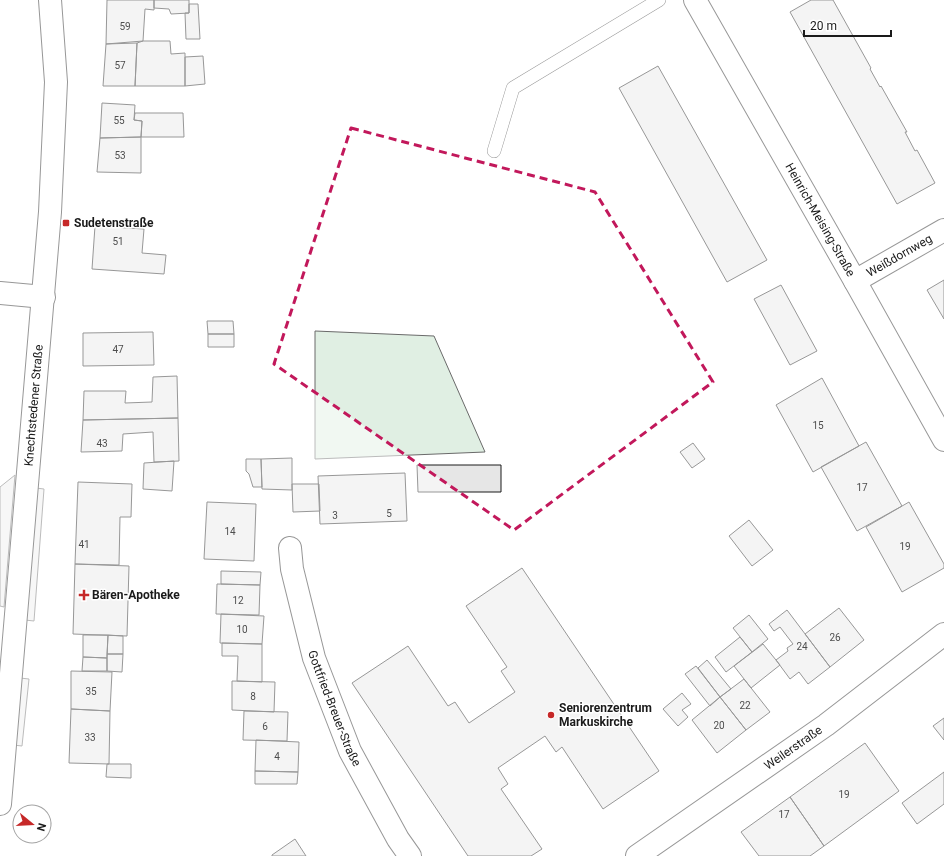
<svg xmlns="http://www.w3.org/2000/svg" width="944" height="856" font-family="Roboto,sans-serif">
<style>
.green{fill:#e0efe3;stroke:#6a6a6a}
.parking{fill:#ededed;stroke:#6a6a6a}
.building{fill:#e6e6e6;stroke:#1a1a1a}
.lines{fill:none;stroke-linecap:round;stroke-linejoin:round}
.service-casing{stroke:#1a1a1a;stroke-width:14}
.minor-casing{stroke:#1a1a1a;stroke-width:24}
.service{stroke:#fff;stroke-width:13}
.minor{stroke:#fff;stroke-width:22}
.marked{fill:none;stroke:#c2185b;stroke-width:3;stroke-dasharray:8 5;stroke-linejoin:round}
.poi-dot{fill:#c62828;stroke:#fff;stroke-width:1.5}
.labels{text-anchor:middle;stroke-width:3;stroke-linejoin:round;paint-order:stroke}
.number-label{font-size:10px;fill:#4d4d4d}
.street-label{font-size:12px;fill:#1a1a1a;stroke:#fff}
.poi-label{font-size:12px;font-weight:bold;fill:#1a1a1a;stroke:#fff;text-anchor:start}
</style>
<rect width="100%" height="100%" fill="#fff"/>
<path class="green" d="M 315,331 L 434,336 L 485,452 L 315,459 Z"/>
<path class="parking" d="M 15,475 L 4,607 L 0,606 L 0,487 Z
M 36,488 L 44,489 L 34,621 L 25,620 Z
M 20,678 L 29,679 L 22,746 L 13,745 Z"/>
<path class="building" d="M 107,0 L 154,0 L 154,10 L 145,9 L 143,41 L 106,44 Z
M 154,0 L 189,0 L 189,13 L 171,14 L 169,9 L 154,8 Z
M 811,0 L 833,0 L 871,68 L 870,69 L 880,87 L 881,86 L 907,132 L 905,132 L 915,151 L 917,150 L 935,183 L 897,204 L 790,12 Z
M 189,4 L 198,4 L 200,39 L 186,39 L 185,13 L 189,13 Z
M 143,41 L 170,41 L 171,54 L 185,53 L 185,86 L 135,86 L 137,43 Z
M 137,43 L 135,86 L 103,86 L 106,44 Z
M 203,56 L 205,84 L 185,86 L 185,57 Z
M 658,66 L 767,260 L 727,282 L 619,88 Z
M 102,103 L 135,105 L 134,120 L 142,121 L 141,137 L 100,138 Z
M 135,113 L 183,113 L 184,137 L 141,137 L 142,121 L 134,120 Z
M 141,137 L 141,173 L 97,172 L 100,138 Z
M 95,226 L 144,229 L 142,253 L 166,255 L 164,274 L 92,269 Z
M 944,280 L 944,319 L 927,290 Z
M 781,285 L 817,351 L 790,365 L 754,299 Z
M 207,321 L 233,321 L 234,334 L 208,334 Z
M 153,332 L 154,365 L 83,366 L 83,333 Z
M 208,334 L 234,334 L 234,347 L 208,347 Z
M 177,376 L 178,418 L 83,420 L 84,391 L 126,391 L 125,403 L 152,402 L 153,377 Z
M 822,378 L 859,446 L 813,472 L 776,405 Z
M 178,418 L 179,461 L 154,462 L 153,432 L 123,434 L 122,451 L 81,452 L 83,420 Z
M 866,442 L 902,506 L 857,531 L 821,467 Z
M 693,443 L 705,459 L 692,468 L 680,452 Z
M 292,458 L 292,490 L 262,489 L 261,459 Z
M 246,459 L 261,459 L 262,487 L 253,487 L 249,474 L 246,471 Z
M 174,461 L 172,491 L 143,489 L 144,463 Z
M 417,465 L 501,465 L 501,492 L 418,492 Z
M 405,473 L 407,521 L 320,524 L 318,476 Z
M 78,482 L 132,484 L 131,517 L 120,517 L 119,565 L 75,564 Z
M 292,484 L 319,484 L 320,511 L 293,512 Z
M 207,502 L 256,504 L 254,561 L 204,559 Z
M 909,502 L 944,564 L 944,568 L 902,592 L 866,527 Z
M 749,520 L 773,550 L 752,566 L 729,536 Z
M 75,564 L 129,566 L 127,636 L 73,634 Z
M 522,568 L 659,771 L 603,809 L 562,747 L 556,752 L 545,736 L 498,768 L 508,784 L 501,789 L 542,849 L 531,856 L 468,856 L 352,683 L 408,646 L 448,706 L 455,702 L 469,723 L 515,692 L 501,671 L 507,667 L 466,606 Z
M 221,571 L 261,572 L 260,585 L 221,584 Z
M 217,584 L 260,585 L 259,615 L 216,614 Z
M 839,608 L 864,640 L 830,667 L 805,634 Z
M 787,610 L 830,667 L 808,684 L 799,672 L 790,679 L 776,660 L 788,651 L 787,648 L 793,644 L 780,627 L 774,631 L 769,624 Z
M 221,614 L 264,616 L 262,644 L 220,643 Z
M 749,615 L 768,639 L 752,652 L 733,628 Z
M 83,635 L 108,635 L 107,658 L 83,657 Z
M 108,635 L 123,636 L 123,654 L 107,654 Z
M 740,637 L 752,652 L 726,672 L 715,657 Z
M 222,643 L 262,644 L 262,682 L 237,681 L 238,656 L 222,656 Z
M 763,644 L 780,665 L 751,688 L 734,666 Z
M 107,654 L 123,654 L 122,672 L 107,671 Z
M 83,657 L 107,658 L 107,671 L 82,671 Z
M 707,660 L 731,689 L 720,697 L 698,668 Z
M 696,666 L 720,697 L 710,706 L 685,674 Z
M 71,671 L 112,672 L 110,711 L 71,709 Z
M 744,679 L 770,712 L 746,730 L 720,697 Z
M 232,681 L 275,682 L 274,712 L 232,710 Z
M 682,693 L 691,704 L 682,710 L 688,717 L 678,726 L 663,709 Z
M 720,697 L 746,730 L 717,753 L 692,720 Z
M 71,709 L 110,711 L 109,764 L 69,763 Z
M 244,711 L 288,712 L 287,741 L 243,740 Z
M 944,718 L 944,740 L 933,726 Z
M 256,740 L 299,742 L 298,772 L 255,771 Z
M 865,743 L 899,791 L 824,846 L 790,797 Z
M 107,764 L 131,764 L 131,778 L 106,777 Z
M 255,771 L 298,772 L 297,784 L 255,784 Z
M 944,772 L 944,804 L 917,824 L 902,803 Z
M 790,797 L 824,846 L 810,856 L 759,856 L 741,832 Z
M 295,839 L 306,856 L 272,856 L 272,855 Z"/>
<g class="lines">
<defs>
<path id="service" d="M 494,151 L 513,88 L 659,0"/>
<g id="minor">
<path id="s1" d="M 695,0 L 855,281 L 944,440"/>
<path id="s2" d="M 855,281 L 944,230"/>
<path d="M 0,293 L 44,297"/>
<path id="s3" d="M 290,548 L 292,569 L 314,658 L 350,751 L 398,839 L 410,856"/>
<path id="s4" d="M 0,804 L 50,212 L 56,82 L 50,0"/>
<path id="s5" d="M 637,856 L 826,725 L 944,634"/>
</g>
</defs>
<use href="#service" class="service-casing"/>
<use href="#minor" class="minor-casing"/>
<use href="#service" class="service"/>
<use href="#minor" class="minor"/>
</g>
<path d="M0 0H944V856H0ZM 351,128 L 595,192 L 713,382 L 514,530 L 274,364 Z" fill="#fff" fill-opacity=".55" fill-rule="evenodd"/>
<path class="marked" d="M 351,128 L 595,192 L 713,382 L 514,530 L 274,364 Z"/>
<g class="poi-dot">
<rect x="62" y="219" width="8" height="8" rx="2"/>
<path d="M82 589h4v4h4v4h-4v4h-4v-4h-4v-4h4z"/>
<circle cx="551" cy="715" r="4"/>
</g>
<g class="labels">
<g class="number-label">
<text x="125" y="30">59</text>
<text x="120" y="69">57</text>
<text x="119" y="124">55</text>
<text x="120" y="159">53</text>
<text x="118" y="245">51</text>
<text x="118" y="353">47</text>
<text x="818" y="429">15</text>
<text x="102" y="447">43</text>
<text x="862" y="491">17</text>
<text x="389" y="517">5</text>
<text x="335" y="519">3</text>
<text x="230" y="535">14</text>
<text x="84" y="548">41</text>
<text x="905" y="550">19</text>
<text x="238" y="604">12</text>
<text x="242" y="633">10</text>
<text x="835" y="641">26</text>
<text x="802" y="650">24</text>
<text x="91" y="695">35</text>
<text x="253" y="700">8</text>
<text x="745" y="709">22</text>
<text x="719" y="729">20</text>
<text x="265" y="730">6</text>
<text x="90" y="741">33</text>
<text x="277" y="760">4</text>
<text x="844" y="798">19</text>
<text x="784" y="818">17</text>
</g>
<g class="street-label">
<text dy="4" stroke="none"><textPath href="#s1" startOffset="253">Heinrich-Meising-Straße</textPath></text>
<text dy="4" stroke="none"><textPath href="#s2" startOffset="51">Weißdornweg</textPath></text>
<text dy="4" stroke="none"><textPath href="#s4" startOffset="400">Knechtstedener Straße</textPath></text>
<text dy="4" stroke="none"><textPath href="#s3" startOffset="167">Gottfried-Breuer-Straße</textPath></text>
<text dy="4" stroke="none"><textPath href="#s5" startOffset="190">Weilerstraße</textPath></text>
</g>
<g class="poi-label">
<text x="74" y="227">Sudetenstraße</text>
<text x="92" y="599">Bären-Apotheke</text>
<text x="559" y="712">Seniorenzentrum<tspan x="559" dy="14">Markuskirche</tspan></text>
</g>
</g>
<g transform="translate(32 824) rotate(108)"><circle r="19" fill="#ffffff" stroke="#a3a3a3"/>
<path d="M0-3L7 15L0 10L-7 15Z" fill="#c62828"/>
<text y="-6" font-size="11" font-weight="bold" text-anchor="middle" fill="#1a1a1a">N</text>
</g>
<path d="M804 30v6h87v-6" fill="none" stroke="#1a1a1a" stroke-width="2"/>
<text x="810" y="30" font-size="12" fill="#1a1a1a" stroke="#ffffff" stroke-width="3" paint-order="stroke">20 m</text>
</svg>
